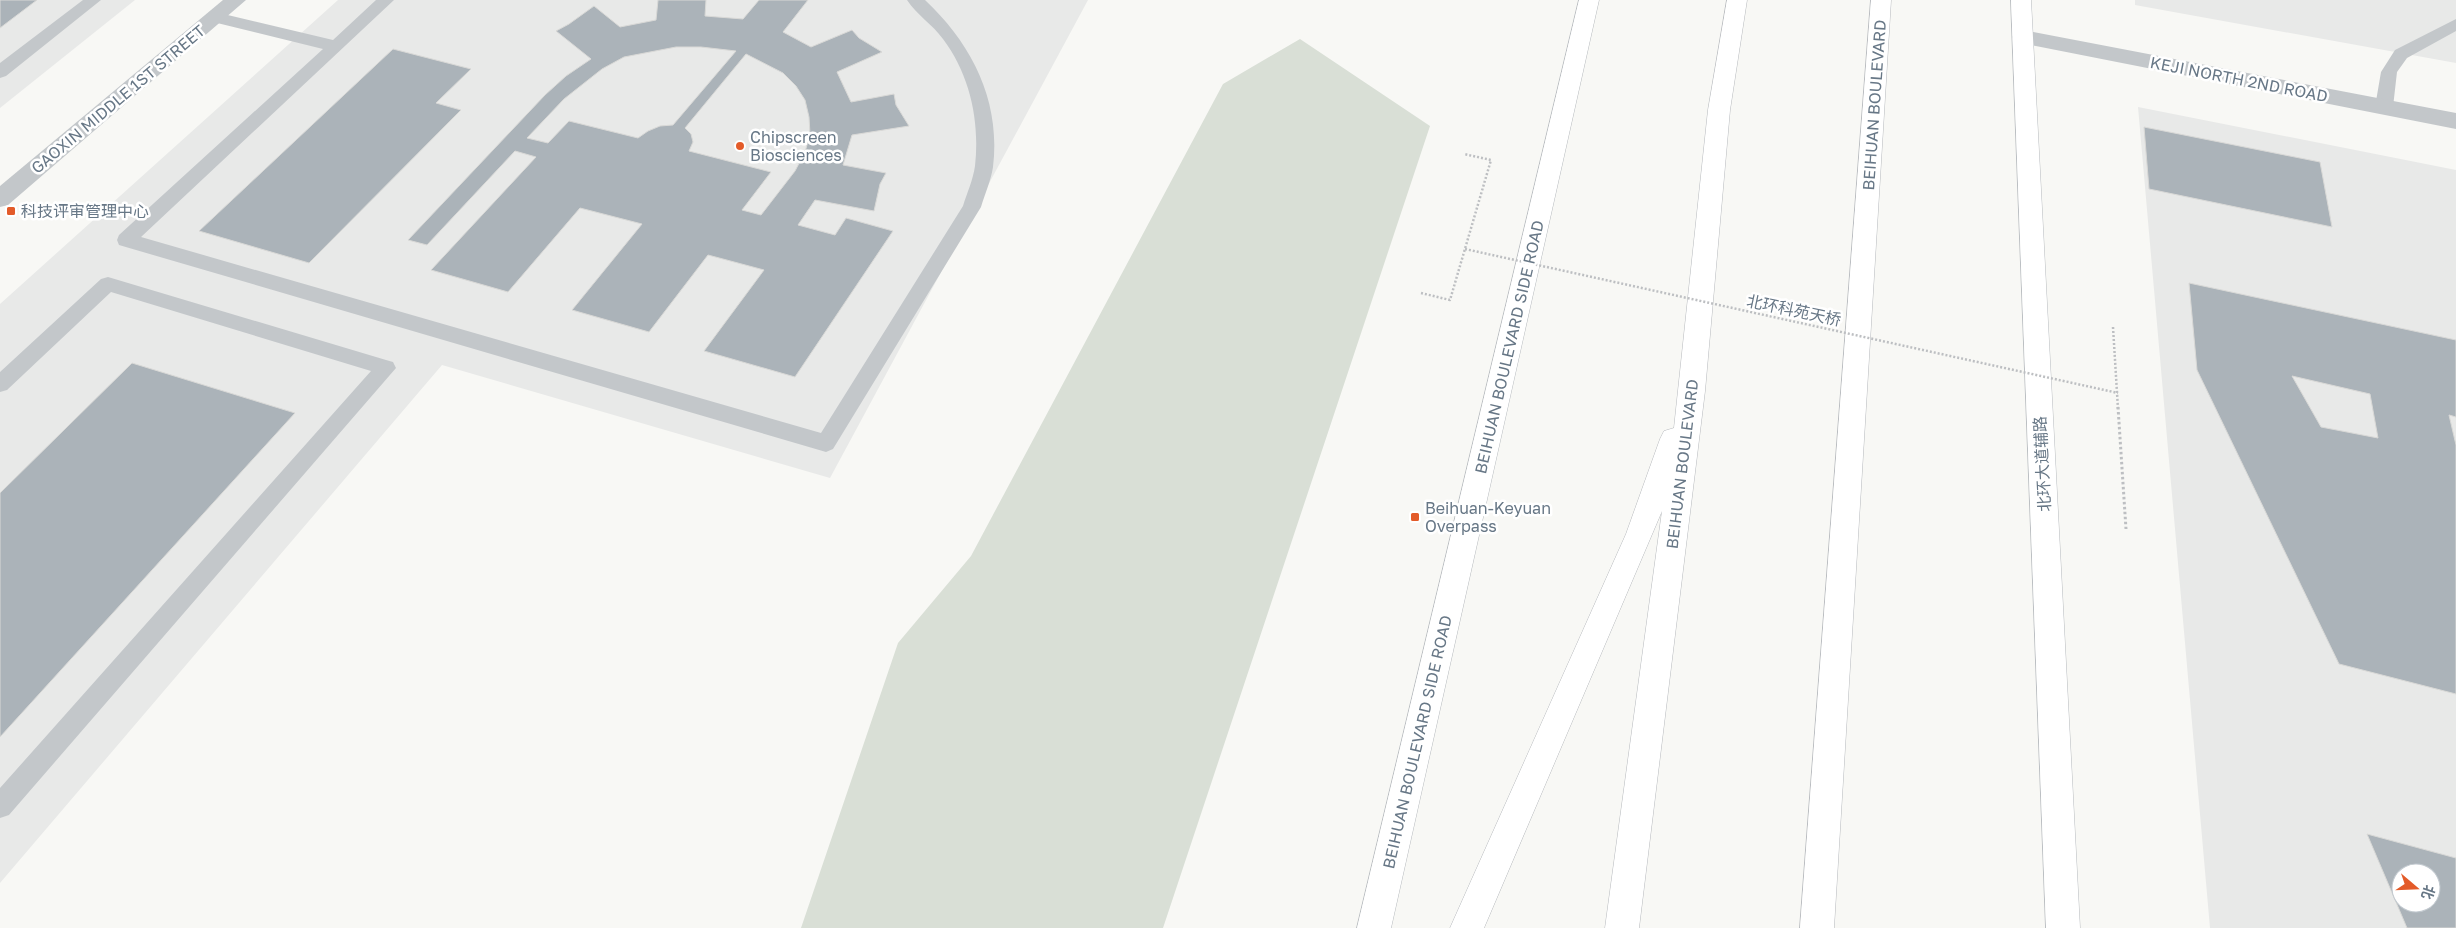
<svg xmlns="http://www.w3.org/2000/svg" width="2456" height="928" font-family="'Golos Text','Noto Sans SC',sans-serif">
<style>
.built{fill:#e8e9e8;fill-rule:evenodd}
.green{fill:#d9dfd6}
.building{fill:#abb3b9;stroke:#d9d9d7;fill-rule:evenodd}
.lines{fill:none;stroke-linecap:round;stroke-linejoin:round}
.primary-casing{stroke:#b6babe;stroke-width:1}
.trunk-casing{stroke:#b6b9bd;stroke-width:1}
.path-far1{stroke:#bdbfc2;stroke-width:2.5;stroke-dasharray:2 2;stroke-linecap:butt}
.path{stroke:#bdbfc2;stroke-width:3;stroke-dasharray:2.5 2.5;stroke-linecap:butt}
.service{fill:#c3c7ca;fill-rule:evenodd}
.tertiary{fill:#c3c7ca;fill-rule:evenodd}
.primary{fill:#fff;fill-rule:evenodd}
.trunk{fill:#fff;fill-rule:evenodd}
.path-bridge{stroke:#bdbfc2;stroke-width:2.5;stroke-dasharray:2 2;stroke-linecap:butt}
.poi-dot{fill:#e35b29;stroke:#fff;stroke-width:2}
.labels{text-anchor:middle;stroke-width:5;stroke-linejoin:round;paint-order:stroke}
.street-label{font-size:16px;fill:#677786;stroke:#fff}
.poi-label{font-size:16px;fill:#677786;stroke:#fff;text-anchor:start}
</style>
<rect width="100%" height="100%" fill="#f8f8f5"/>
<path class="built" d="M 0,0 L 135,0 L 0,108 Z
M 338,0 L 1088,0 L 830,478 L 442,365 L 0,883 L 0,304 Z
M 2135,0 L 2456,0 L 2456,63 L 2135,5 Z
M 2138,107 L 2456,170 L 2456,928 L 2210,928 ZM 2401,873 L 2431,873 L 2431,903 L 2401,903 Z"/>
<path class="green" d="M 1300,39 L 1430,126 L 1163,928 L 801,928 L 898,643 L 971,556 L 1223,84 Z"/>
<path class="building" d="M 0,0 L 37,0 L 0,28 Z
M 658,0 L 706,0 L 705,16 L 743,19 L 759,0 L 808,0 L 783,32 L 811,47 L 852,30 L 859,38 L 882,52 L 837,72 L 851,102 L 894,94 L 896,105 L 909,126 L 852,135 L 843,165 L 886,173 L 880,184 L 874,211 L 815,200 L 798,225 L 835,235 L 846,218 L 893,231 L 795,377 L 704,351 L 764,270 L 708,255 L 649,332 L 572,310 L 642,224 L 580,208 L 508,292 L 431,270 L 536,157 L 515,151 L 427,245 L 408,240 L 545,95 L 566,76 L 591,59 L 556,31 L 569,24 L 594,6 L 620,27 L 656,20 ZM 676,47 L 701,47 L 736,51 L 673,125 L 660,126 L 648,131 L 638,138 L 569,121 L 548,143 L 527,138 L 564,99 L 602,69 L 624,57 ZM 746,54 L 783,73 L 796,86 L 805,100 L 809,117 L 810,134 L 805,152 L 795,171 L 761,215 L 742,210 L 771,172 L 689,151 L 693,142 L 691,134 L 685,128 Z
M 393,49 L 471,69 L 436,103 L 461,110 L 309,263 L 199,231 Z
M 2144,127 L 2320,162 L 2332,227 L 2149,189 Z
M 2189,283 L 2456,340 L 2456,417 L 2449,415 L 2456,445 L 2456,694 L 2339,664 L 2197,370 ZM 2292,376 L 2370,394 L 2378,438 L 2321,427 Z
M 132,363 L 295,413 L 0,737 L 0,493 Z
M 2367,834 L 2456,858 L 2456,928 L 2407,928 ZM 2401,873 L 2431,873 L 2431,903 L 2401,903 Z"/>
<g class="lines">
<defs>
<path id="primary" d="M 1579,0 L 1599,0 L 1391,928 L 1357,928 Z
M 2011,0 L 2031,0 L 2080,928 L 2046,928 Z"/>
<path id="trunk" d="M 1727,0 L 1747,0 L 1730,110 L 1705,391 L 1639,928 L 1605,928 L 1662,511 L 1484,928 L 1450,928 L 1626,534 L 1660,439 L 1664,431 L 1674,428 L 1708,110 Z
M 1871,0 L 1891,0 L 1834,928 L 1800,928 Z"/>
</defs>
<use href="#primary" class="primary-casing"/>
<use href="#trunk" class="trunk-casing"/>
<path class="path-far1" d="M 1421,293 L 1450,300 L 1491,160 L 1464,154
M 2113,327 L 2118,409"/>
<path class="path" d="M 2118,407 L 2126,529"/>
<path class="service" d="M 83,0 L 101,0 L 6,76 L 0,78 L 0,63 Z
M 376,0 L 394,0 L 141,237 L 821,433 L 963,206 C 967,193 973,180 975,166 C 980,121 970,75 943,39 C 933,25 917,15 907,0 L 925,0 C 972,44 1001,101 993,167 C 991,180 985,194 981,207 L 833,449 L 826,452 L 119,245 L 117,240 L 119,235 L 323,49 L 209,21 L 207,17 L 209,13 L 215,12 L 333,40 Z
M 2456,19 L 2456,31 L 2407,58 L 2397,72 L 2393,107 L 2390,111 L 2378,111 L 2375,107 L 2381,72 L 2395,50 Z
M 108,277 L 386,360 L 393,362 L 396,368 L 9,815 L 0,818 L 0,788 L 371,371 L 111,292 L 7,390 L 0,392 L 0,372 L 101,279 Z"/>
<path class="tertiary" d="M 223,0 L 246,0 L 8,205 L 0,207 L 0,186 Z
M 2023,30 L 2456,113 L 2456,129 L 2015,42 L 2012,37 L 2015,32 Z"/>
<use href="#primary" class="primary"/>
<use href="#trunk" class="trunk"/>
<path class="path-bridge" d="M 1465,249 L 2118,393"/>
</g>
<g class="poi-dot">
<circle cx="740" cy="146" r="5"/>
<rect x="6" y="206" width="10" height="10" rx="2.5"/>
<rect x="1410" y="512" width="10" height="10" rx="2.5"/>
</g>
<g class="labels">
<g class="street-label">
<text transform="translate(2239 79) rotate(11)" y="6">KEJI NORTH 2ND ROAD</text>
<text transform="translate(118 99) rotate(-40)" y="6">GAOXIN MIDDLE 1ST STREET</text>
<text transform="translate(1874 105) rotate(-86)" y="6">BEIHUAN BOULEVARD</text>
<text transform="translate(1794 310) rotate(12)" y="6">北环科苑天桥</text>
<text transform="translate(1509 347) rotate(-77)" y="6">BEIHUAN BOULEVARD SIDE ROAD</text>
<text transform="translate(1682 464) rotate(-83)" y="6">BEIHUAN BOULEVARD</text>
<text transform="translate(2042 464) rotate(-93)" y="6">北环大道辅路</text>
<text transform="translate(1417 742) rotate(-77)" y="6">BEIHUAN BOULEVARD SIDE ROAD</text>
</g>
<g class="poi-label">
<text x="750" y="143">Chipscreen<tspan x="750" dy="18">Biosciences</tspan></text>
<text x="21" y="217">科技评审管理中心</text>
<text x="1425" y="514">Beihuan-Keyuan<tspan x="1425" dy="18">Overpass</tspan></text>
</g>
</g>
<g transform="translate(2416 888) rotate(109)"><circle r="24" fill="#ffffff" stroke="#c2c9cf"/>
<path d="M0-4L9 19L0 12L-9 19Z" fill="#e35b29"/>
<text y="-8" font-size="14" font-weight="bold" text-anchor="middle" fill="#677786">北</text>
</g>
</svg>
